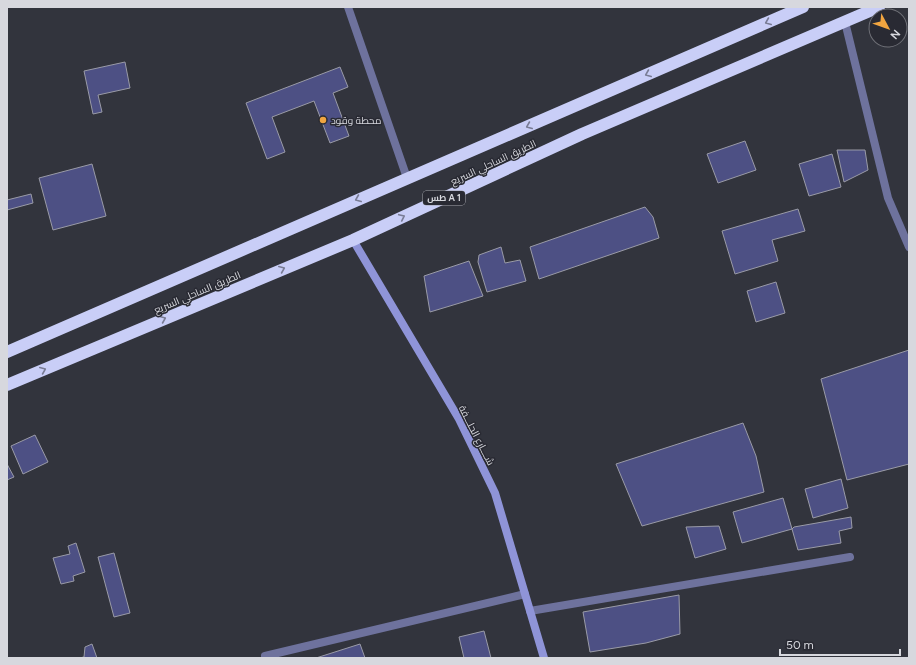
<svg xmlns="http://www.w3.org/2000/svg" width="916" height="665" font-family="Figtree,Cairo,sans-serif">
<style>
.building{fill:#4d5084;stroke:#9a9ba7}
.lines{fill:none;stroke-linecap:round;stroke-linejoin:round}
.street{stroke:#6e729d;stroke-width:8}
.secondary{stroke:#8f94d8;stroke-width:8}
.highway{stroke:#c9cef7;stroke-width:12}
.oneway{stroke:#797c95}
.poi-dot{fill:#f1a540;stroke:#292a33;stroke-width:1.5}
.labels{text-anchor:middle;stroke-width:3;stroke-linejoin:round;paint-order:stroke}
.shield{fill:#292a33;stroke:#a3a4ab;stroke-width:1}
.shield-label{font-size:9px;font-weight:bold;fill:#d7d8de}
.poi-label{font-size:10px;fill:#d7d8de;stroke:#292a33;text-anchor:start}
.street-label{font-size:10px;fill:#d7d8de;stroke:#292a33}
</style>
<rect width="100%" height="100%" fill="#32343d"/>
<path class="building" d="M 125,62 L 130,88 L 98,95 L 102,112 L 93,114 L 84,71 Z
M 340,67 L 348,87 L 333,93 L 349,136 L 330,143 L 314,101 L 272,117 L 285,152 L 267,159 L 246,103 Z
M 745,141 L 756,170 L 718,183 L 707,154 Z
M 837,150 L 865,150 L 868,170 L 844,182 Z
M 832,154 L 841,187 L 809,196 L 799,164 Z
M 92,164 L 106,216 L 53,230 L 39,178 Z
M 31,194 L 33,203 L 7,210 L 7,200 Z
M 645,207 L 653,217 L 659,238 L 539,279 L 530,247 Z
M 798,209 L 805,231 L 772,240 L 778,261 L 735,274 L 722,231 Z
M 501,247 L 505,263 L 520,260 L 526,281 L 487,292 L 478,262 L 479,255 Z
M 469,261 L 483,296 L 430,312 L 424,276 Z
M 776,282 L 785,313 L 756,322 L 747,291 Z
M 909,350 L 909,464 L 847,480 L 821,379 Z
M 743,423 L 756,456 L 764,492 L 642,526 L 616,464 Z
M 35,435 L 48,462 L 23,474 L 11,446 Z
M 7,464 L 14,477 L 7,480 Z
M 841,479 L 848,508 L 813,518 L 805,489 Z
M 783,498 L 792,529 L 742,543 L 733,512 Z
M 851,517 L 852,528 L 839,531 L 841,543 L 798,550 L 792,529 L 794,527 Z
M 719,526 L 726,549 L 695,558 L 686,527 Z
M 76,543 L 85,572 L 73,576 L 74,581 L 61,584 L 53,558 L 70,554 L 68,546 Z
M 114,553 L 130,613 L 114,617 L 98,557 Z
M 679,595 L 680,634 L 646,643 L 590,652 L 583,612 Z
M 484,631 L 491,658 L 464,658 L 459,637 Z
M 92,644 L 97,658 L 79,658 L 84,657 L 85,647 Z
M 360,644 L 365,658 L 316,658 Z"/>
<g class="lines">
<path class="street" d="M 348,7 L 407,178
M 845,22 L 888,198 L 909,247
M 530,611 L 850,557
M 265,656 L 525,594"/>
<path class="secondary" d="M 353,240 L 459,419 L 495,493 L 544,658"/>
<path class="highway" d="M 7,352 L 803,7
M 7,385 L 353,240 L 582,134 L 879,7"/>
</g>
<defs><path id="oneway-chevron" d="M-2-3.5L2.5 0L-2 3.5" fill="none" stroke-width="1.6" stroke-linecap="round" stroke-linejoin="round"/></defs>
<g class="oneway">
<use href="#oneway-chevron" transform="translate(768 22) rotate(157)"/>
<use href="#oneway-chevron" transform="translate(648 74) rotate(157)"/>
<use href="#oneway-chevron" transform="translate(529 126) rotate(157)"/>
<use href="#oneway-chevron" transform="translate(358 199) rotate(157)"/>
<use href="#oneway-chevron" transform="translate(402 217) rotate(-25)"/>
<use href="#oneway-chevron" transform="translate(282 269) rotate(-23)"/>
<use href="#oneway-chevron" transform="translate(163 319) rotate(-23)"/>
<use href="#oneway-chevron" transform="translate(43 370) rotate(-23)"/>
</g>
<circle class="poi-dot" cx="323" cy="120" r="4"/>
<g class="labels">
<rect class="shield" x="423" y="191" width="42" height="14" rx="3"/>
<g class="shield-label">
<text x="444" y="201">طس A 1</text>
</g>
<g class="poi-label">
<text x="331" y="124">محطة وقود</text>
</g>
<g class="street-label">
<text transform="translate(493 162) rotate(-25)" y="4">الطريق الساحلي السريع</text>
<text transform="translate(197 292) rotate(-23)" y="4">الطريق الساحلي السريع</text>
<text transform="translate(477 435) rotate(63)" y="4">شــــارع الحلـــفة</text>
</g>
</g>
<rect width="916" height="665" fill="none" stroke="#d7d8de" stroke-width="16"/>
<g transform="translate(888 28) rotate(131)"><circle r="19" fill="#292a33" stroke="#6f7077"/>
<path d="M0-3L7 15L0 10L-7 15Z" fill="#f1a540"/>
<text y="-6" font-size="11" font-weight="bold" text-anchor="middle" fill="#d7d8de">N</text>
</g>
<path d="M780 649v6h120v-6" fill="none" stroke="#d7d8de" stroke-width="2"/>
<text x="786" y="649" font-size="12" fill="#d7d8de" stroke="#292a33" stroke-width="3" paint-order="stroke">50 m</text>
</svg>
